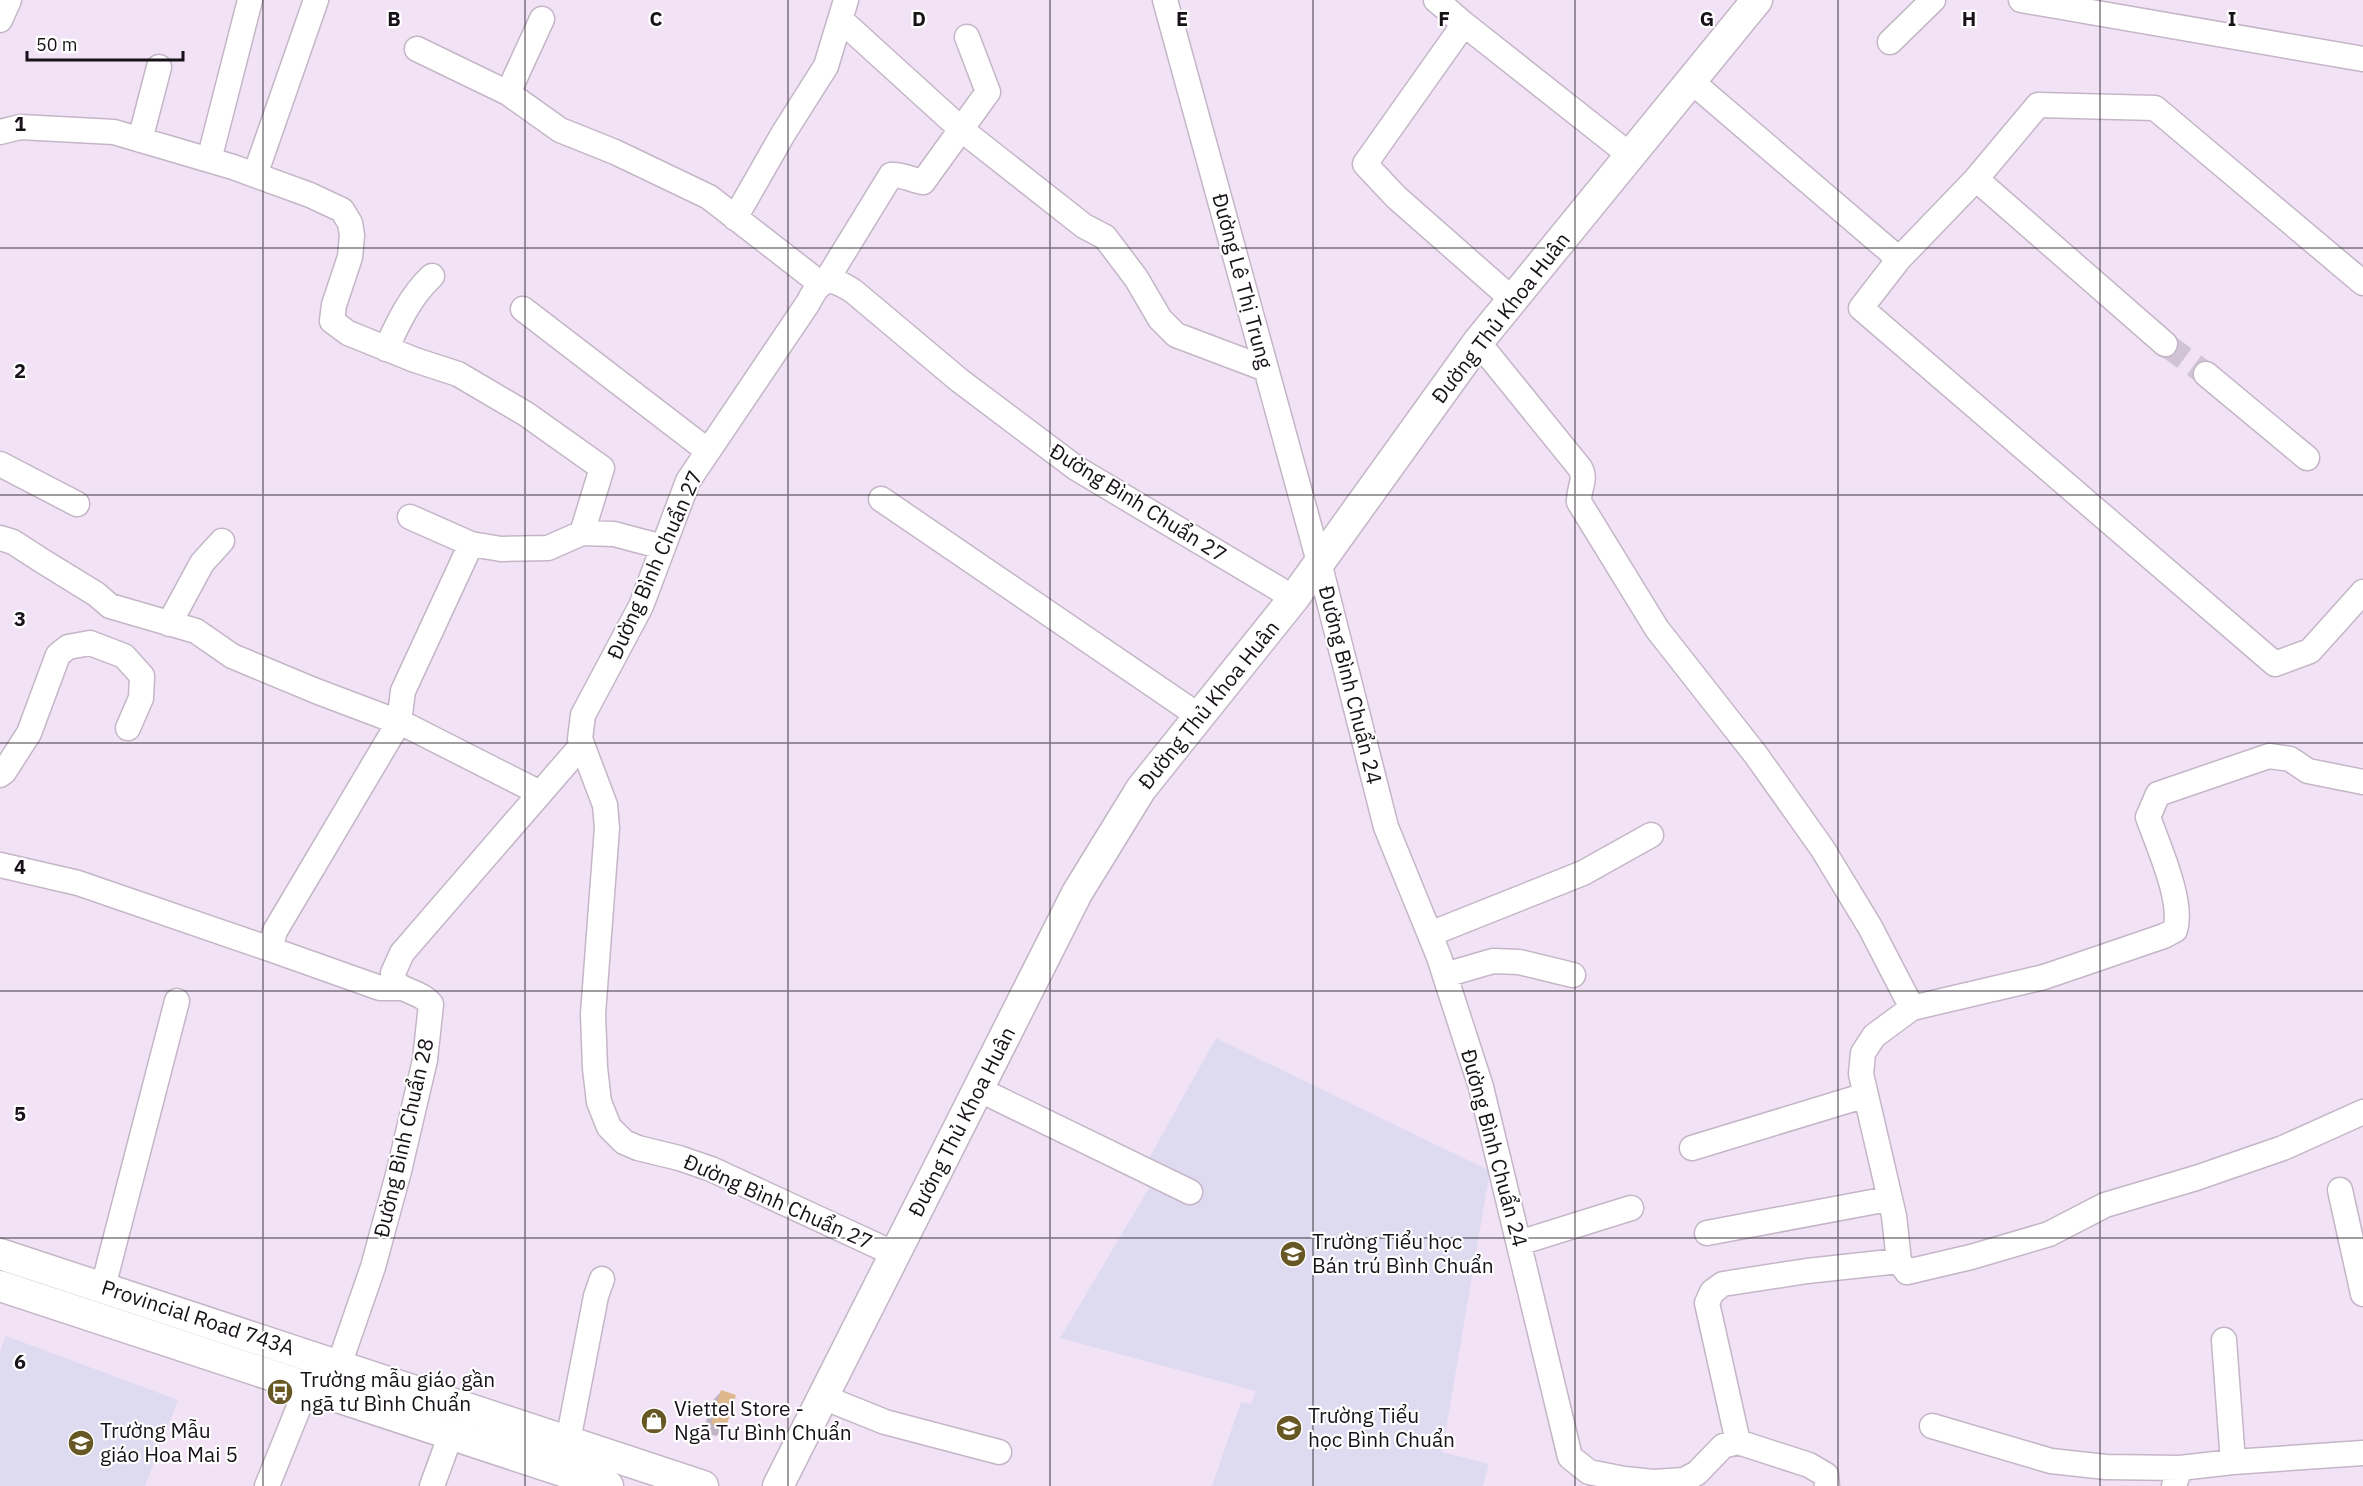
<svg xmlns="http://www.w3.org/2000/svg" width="2363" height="1486" font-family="'IBM Plex Sans',sans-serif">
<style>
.education{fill:#dedbf1}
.shadow{fill:#0003}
.building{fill:#dfb78c}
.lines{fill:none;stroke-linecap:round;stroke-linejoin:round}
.minor-tunnel{stroke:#d0c3d4;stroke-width:24;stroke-dasharray:24 12;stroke-linecap:butt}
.minor-casing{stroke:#c4b6c7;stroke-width:27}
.major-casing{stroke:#c4b6c7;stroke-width:33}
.minor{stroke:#fff;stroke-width:24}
.major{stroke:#fff;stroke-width:30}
.grid{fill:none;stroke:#171218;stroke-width:1.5;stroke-opacity:0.55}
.labels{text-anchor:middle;stroke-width:4.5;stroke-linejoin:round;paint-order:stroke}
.street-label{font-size:21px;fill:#171218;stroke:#fff}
.poi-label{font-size:21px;fill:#171218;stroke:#fff;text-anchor:start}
.grid-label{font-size:20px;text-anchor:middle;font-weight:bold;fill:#171218;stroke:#fff;stroke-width:4.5;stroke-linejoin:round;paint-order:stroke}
</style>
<rect width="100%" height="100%" fill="#f1e2f5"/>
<path class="education" d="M 1216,1038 L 1490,1171 L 1442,1452 L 1489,1464 L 1483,1486 L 1212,1486 L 1241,1402 L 1251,1404 L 1256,1391 L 1060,1338 L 1161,1168 L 1148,1160 Z
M 6,1336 L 178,1400 L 145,1486 L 0,1486 L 0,1351 Z"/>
<path class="shadow" d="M 721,1392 L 725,1427 L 716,1436 L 703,1432 L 712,1401 Z"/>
<path class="building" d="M 721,1390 L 736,1395 L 726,1428 L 711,1424 Z"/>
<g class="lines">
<path class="minor-tunnel" d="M 2165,344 L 2206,374"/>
<defs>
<path id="minor" d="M 1165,0 L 1319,562 L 1386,827 L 1439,957 L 1481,1087 L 1570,1457 L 1589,1472 L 1624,1479 L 1654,1482 L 1684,1480 L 1697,1473 L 1723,1446 L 1738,1442 L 1809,1465 L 1826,1475 L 1827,1486
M 1436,0 L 1464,24
M 2021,0 L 2363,59
M 0,20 L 9,0
M 841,20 L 962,130 L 1084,226 L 1105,237 L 1136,278 L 1160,319 L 1176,335 L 1266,369
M 1890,42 L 1933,0
M 417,49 L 508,93 L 560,130 L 615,152 L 709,197 L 821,284
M 1691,81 L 1899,259
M 508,93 L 542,19
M 0,132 L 20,127 L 114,132 L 233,167 L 310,195 L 342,210 L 350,223 L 352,235 L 350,257 L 334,305 L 332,321 L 348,333 L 415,360 L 458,374 L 526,414 L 602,468 L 582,533
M 140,140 L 159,67
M 209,160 L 250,0
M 255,175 L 316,0
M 1976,179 L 2165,344
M 735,218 L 783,134 L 826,66 L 846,0
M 826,281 L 891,175 C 902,174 911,180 923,182 L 988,92 L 967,37
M 2363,283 L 2155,108 L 2038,105 L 1976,179 L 1899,259 L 1861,308 L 2275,664 L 2310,651 L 2363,592
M 1513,300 L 1396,197 L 1365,164 L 1464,24 L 1631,156
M 523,309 L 708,451
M 1478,342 L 1580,468 C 1587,480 1578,489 1579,502 L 1657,629 L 1756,755 L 1822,848 L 1870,927 L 1912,1008
M 386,349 C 398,323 411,295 432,276
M 2206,374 L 2307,458
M 0,464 L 77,504
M 881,499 L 1199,716
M 410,517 L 471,544 L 501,549 L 548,548 L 582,533 L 614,534 L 663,547
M 0,538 L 13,542 L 44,562 L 96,594 L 110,606 L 196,631 L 232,656 L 316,691 L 406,725 L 540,793
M 169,624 L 202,563 L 222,541
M 0,775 L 4,772 L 29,733 L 58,655 L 68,647 L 90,643 L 124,656 L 142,676 L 141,698 L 128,728
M 2363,782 L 2308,771 L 2290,759 L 2269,756 L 2158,794 L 2148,817 C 2158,846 2184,902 2175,930 L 2164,936 L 2044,977 L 1912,1008 L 1874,1036 L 1863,1053 L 1861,1074 L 1894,1216 L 1899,1261 L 1907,1272 L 1971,1257 L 2049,1234 L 2105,1205 L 2196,1178 L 2283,1148 L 2363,1112
M 0,865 L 78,883 L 270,949
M 1430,934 L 1583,873 L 1651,835
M 1445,975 L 1493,961 L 1519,962 L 1573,975
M 400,988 L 380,988 L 270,949 L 275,931 L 399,722 L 403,691 L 471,544
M 978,1089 L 1190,1192
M 1692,1148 L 1866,1095
M 2340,1190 L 2363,1294
M 1707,1233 L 1888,1199
M 1519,1243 L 1631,1208
M 895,1254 L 711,1169 L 679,1158 L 638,1148 L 624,1142 L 609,1127 L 599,1102 L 595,1068 L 593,1014 L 607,828 L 605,805 L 580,739 L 583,715 L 641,606 L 688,481 L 808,303 C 821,277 830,276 853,291 L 959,380 L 1076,468 L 1294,598
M 103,1287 L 177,1001
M 2224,1340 L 2233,1462
M 339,1365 L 373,1267 L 399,1171 L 425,1060 L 431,1004 C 422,993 406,992 395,983 L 393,973 L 402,953 L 582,745
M 823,1397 L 885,1422 L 999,1452
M 1932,1426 L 2051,1461 L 2106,1467 L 2180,1468
M 568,1441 L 596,1296 L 602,1279
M 1738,1442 L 1707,1303 L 1712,1292 L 1723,1284 L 1807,1271 L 1899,1261
M 267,1486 L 307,1387
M 432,1486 L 451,1434
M 2174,1486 L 2180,1468 L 2233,1462 L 2363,1453"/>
<path id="major" d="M 0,1254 L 703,1486
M 0,1286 L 608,1486
M 778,1486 L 1077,893 L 1141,789 L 1294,598 L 1478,342 L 1757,0"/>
</defs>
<use href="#minor" class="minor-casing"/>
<use href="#major" class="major-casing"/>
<use href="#minor" class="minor"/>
<use href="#major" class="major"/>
</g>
<path class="grid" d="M 263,0 L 263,1486M 525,0 L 525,1486M 788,0 L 788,1486M 1050,0 L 1050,1486M 1313,0 L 1313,1486M 1575,0 L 1575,1486M 1838,0 L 1838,1486M 2100,0 L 2100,1486M 0,248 L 2363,248M 0,495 L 2363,495M 0,743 L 2363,743M 0,991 L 2363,991M 0,1238 L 2363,1238"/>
<defs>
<symbol id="school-disc" viewBox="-11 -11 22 22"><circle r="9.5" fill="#665724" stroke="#fff"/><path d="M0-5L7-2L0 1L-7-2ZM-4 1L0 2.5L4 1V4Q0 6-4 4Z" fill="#fff"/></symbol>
<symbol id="bus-disc" viewBox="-11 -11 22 22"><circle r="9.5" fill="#665724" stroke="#fff"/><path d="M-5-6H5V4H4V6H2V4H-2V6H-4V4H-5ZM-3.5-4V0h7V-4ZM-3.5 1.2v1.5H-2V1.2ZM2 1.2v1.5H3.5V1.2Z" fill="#fff"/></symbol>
<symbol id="shop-disc" viewBox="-11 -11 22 22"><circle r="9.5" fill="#665724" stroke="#fff"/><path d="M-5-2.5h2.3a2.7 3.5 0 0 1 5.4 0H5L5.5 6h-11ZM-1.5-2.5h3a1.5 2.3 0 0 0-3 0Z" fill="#fff"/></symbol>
</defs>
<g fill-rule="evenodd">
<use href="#school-disc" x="1278" y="1239" width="30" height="30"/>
<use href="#bus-disc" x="265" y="1377" width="30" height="30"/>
<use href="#shop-disc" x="639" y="1406" width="30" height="30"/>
<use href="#school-disc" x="1274" y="1413" width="30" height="30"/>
<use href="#school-disc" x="66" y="1428" width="30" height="30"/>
</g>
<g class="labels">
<g class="street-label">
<text transform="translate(1242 281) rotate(75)" y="7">Đường Lê Thị Trung</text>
<text transform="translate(1501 318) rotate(-52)" y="7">Đường Thủ Khoa Huân</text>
<text transform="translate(1138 503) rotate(32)" y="7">Đường Bình Chuẩn 27</text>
<text transform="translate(655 565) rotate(-66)" y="7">Đường Bình Chuẩn 27</text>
<text transform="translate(1350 685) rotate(76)" y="7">Đường Bình Chuẩn 24</text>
<text transform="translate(1209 705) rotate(-51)" y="7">Đường Thủ Khoa Huân</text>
<text transform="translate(962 1122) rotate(-63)" y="7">Đường Thủ Khoa Huân</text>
<text transform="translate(404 1138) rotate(-77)" y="7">Đường Bình Chuẩn 28</text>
<text transform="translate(1494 1148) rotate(75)" y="7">Đường Bình Chuẩn 24</text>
<text transform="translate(778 1202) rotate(24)" y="7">Đường Bình Chuẩn 27</text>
<text transform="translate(198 1318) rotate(18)" y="7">Provincial Road 743A</text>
</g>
<g class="poi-label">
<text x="1312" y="1249">Trường Tiểu học<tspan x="1312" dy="24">Bán trú Bình Chuẩn</tspan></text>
<text x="300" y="1387">Trường mẫu giáo gần<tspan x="300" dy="24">ngã tư Bình Chuẩn</tspan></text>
<text x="674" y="1416">Viettel Store -<tspan x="674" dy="24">Ngã Tư Bình Chuẩn</tspan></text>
<text x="1308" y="1423">Trường Tiểu<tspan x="1308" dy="24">học Bình Chuẩn</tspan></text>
<text x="100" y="1438">Trường Mẫu<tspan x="100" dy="24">giáo Hoa Mai 5</tspan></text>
</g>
</g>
<g class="grid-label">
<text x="394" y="26">B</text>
<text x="656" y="26">C</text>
<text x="919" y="26">D</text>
<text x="1182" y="26">E</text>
<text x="1444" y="26">F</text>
<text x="1707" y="26">G</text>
<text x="1969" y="26">H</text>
<text x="2232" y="26">I</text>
<text x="20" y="131">1</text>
<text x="20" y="378">2</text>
<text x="20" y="626">3</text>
<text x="20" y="874">4</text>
<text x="20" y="1121">5</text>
<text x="20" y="1369">6</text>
</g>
<path d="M27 51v9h156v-9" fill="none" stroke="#171218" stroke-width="3"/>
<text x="36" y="51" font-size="18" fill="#171218" stroke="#ffffff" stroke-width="4.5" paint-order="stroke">50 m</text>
</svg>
